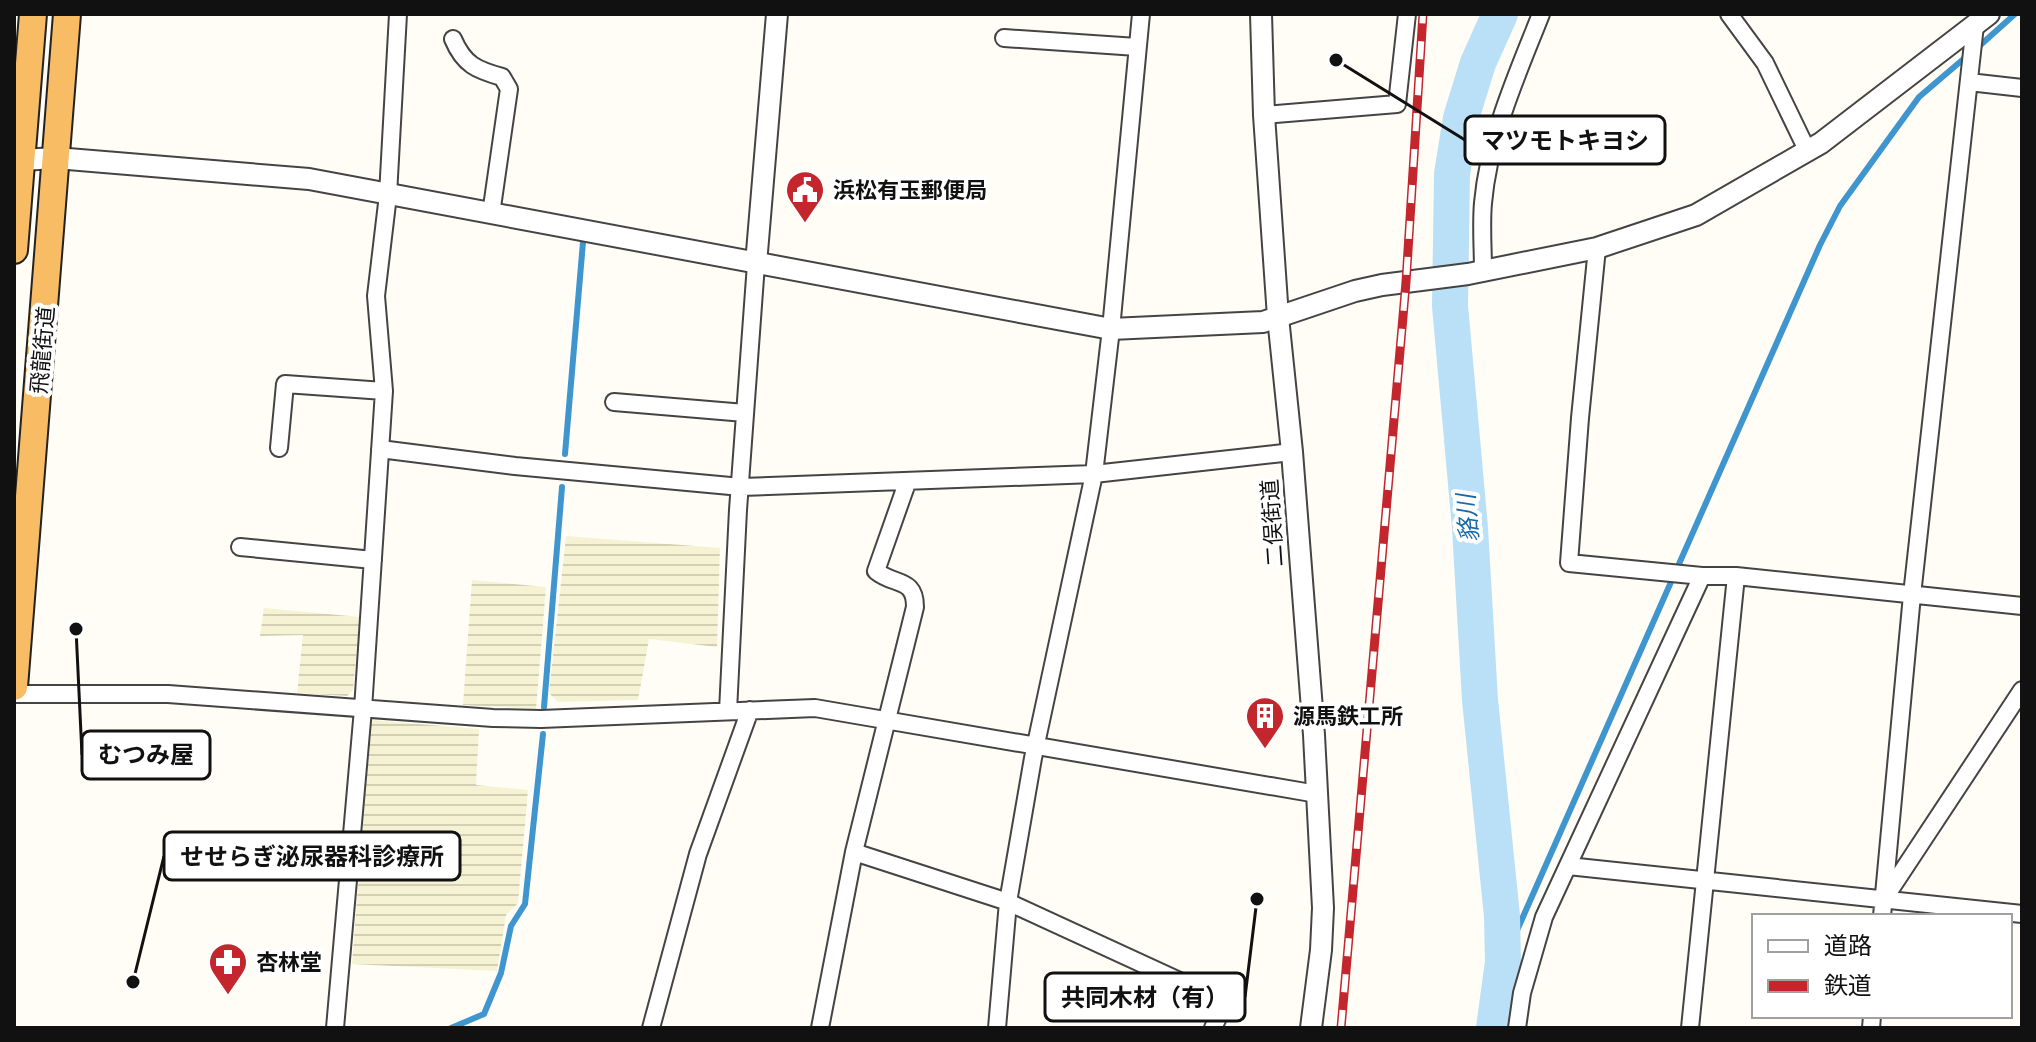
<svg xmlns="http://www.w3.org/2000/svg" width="2036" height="1042" font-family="Merriweather,'Noto Sans JP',serif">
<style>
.farmland{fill:url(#farmland-rules)}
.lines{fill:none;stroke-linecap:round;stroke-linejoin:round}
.stream{stroke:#3f96cf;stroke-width:6}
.river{stroke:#b9e0f7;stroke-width:36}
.minor-casing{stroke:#444;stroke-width:20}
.tertiary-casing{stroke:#444;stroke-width:24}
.trunk-casing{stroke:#222;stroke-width:30}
.minor{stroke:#fff;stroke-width:16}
.tertiary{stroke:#fff;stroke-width:20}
.trunk{stroke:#f7bc64;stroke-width:26}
.rail-casing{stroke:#c4262e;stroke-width:9}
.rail{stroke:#fff;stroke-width:6;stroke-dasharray:18;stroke-linecap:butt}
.labels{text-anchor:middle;stroke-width:8;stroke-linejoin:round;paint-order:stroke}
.poi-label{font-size:22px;font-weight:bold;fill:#111;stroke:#fff;text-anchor:start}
.street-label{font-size:22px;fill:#111;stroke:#fff}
.water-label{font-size:24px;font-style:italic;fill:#1768a6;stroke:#fff}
.leader{fill:none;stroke:#111;stroke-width:3}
.callout-dot{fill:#111;stroke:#fff;stroke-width:3}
.callout{fill:#fff;stroke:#111;stroke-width:3}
.callout-label{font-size:24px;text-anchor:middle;font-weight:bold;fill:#111}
</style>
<defs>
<pattern id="farmland-rules" width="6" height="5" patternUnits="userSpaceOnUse" patternTransform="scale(2)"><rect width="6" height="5" fill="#f6f3d4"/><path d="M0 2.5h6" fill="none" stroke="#d2cfb5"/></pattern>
</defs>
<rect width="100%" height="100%" fill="#fffdf5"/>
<path class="farmland" d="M 566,536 L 720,548 L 717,647 L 649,639 L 638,700 L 558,702 L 549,693 Z
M 472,580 L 546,587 L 536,709 L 463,705 Z
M 264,608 L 360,617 L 353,690 L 347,696 L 297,693 L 303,635 L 260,636 Z
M 371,720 L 479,729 L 476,785 L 528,790 L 518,903 L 506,915 L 497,971 L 352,964 Z"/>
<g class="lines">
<path class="stream" d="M 1976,49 L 2015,14
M 565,454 L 583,242
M 544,707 L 562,487
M 1503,962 L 1820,245 L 1840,206 L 1919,97 L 1967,56
M 451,1028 L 484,1014 L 501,973 L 511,926 L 525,904 L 543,734"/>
<path class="river" d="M 1494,1028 L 1503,962 L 1502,916 L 1480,700 L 1470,528 L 1450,306 L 1452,174 L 1461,118 L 1478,63 L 1500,14"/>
<defs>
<path id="minor" d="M 1729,14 L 1765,63 L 1808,152
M 1004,38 L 1137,47
M 453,39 C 464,65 477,70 502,77 L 509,89 L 491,214
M 1969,82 L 2022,88
M 1264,115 L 1397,104 L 1407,14
M 1597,248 L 1580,418 L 1569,563 L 1702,576 L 1736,576 L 1690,1028
M 1483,271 C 1483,249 1481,225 1483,203 C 1489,136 1517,75 1541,14
M 614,402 L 745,413
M 279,448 L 285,384 L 384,391
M 380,449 L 515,466 L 741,487 L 1094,474 L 1292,452
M 240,547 L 373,560
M 1736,576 L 2022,606
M 14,694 L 168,694 L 493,718 L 541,719 L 815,708 L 1317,794
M 728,711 L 738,510 L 756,264
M 854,852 L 1008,902 L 1223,1001 L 1223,1007 L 1213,1028
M 1568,866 L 2022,914
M 1886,896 L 2022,690
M 1882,916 L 1912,595 L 1975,25
M 335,1028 L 363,709 L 384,391 L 376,296 L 388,195 L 398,14
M 651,1028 L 698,854 L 750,710
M 820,1028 L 854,852 L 915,607 C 915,577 894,586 876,571 L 907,483
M 997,1028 L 1008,902 L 1033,758 L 1094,474 L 1111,329 L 1141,14
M 1517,1028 L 1522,993 L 1544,917 L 1702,576
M 1871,1028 L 1872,1016"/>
<path id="tertiary" d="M 1261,14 L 1264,115 L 1278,317 L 1292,452 L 1314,735 L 1323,908 L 1321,950 L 1311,1028
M 21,160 L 56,158 L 309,179 L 1111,329 L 1263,322 L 1355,291 L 1382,285 L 1468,274 L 1597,248 L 1696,215 L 1821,143 L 1989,14
M 756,264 L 777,14"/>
<path id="trunk" d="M 14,250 L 33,14
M 14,687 L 67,14"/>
</defs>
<use href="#minor" class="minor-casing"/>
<use href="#tertiary" class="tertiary-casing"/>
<use href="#trunk" class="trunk-casing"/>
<use href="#minor" class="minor"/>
<use href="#tertiary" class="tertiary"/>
<use href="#trunk" class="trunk"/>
<defs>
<path id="rail" d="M 1341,1028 L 1406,282 L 1423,14"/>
</defs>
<use href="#rail" class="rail-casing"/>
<use href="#rail" class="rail"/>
</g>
<defs>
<symbol id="civic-pin" viewBox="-11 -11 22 30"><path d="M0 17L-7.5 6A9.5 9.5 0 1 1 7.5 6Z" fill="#c4262e" stroke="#fff"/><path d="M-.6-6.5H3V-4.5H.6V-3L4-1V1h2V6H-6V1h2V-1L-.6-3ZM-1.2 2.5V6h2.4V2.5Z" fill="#fff"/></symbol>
<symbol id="building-pin" viewBox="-11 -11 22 30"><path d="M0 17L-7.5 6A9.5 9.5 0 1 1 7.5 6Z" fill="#c4262e" stroke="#fff"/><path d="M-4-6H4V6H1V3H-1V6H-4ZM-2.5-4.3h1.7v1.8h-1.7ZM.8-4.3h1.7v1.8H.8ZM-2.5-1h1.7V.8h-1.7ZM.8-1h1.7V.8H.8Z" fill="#fff"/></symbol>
<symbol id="pharmacy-pin" viewBox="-11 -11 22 30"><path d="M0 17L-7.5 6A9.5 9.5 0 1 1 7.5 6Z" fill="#c4262e" stroke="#fff"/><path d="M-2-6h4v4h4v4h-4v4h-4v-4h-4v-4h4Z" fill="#fff"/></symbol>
</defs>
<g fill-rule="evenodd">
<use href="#civic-pin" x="783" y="168" width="44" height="60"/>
<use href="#building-pin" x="1243" y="694" width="44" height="60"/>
<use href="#pharmacy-pin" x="206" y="940" width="44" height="60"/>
</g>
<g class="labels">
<g class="poi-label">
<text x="833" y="198">浜松有玉郵便局</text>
<text x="1293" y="724">源馬鉄工所</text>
<text x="256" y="970">杏林堂</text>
</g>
<g class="street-label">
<text transform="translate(42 350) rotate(-85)" y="8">飛龍街道</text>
<text transform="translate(1272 523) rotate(-94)" y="8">二俣街道</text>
</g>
<g class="water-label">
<text transform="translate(1468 518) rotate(-95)" y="8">貉川</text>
</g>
</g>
<path class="leader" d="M1336 60L1465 140M76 629L82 755M133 982L164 856M1257 899L1245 997"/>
<g class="callout-dot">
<circle cx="1336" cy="60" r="8"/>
<circle cx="76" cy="629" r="8"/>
<circle cx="133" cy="982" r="8"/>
<circle cx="1257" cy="899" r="8"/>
</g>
<g class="callout">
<rect x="1465" y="116" width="200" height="48" rx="8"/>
<rect x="82" y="731" width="128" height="48" rx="8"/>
<rect x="164" y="832" width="296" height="48" rx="8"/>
<rect x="1045" y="973" width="200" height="48" rx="8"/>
</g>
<g class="callout-label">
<text x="1565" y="149">マツモトキヨシ</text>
<text x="146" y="763">むつみ屋</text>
<text x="312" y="865">せせらぎ泌尿器科診療所</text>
<text x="1145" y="1006">共同木材（有）</text>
</g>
<rect width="2036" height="1042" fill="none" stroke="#111111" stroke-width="32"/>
<rect x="1752" y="914" width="260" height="104" fill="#ffffff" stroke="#a0a0a0" stroke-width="2"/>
<rect x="1768" y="940" width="40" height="12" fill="#ffffff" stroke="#a0a0a0" stroke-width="2"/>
<text x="1824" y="954" font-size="24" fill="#111111">道路</text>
<rect x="1768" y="980" width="40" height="12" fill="#c4262e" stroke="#a0a0a0" stroke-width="2"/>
<text x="1824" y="994" font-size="24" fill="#111111">鉄道</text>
</svg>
